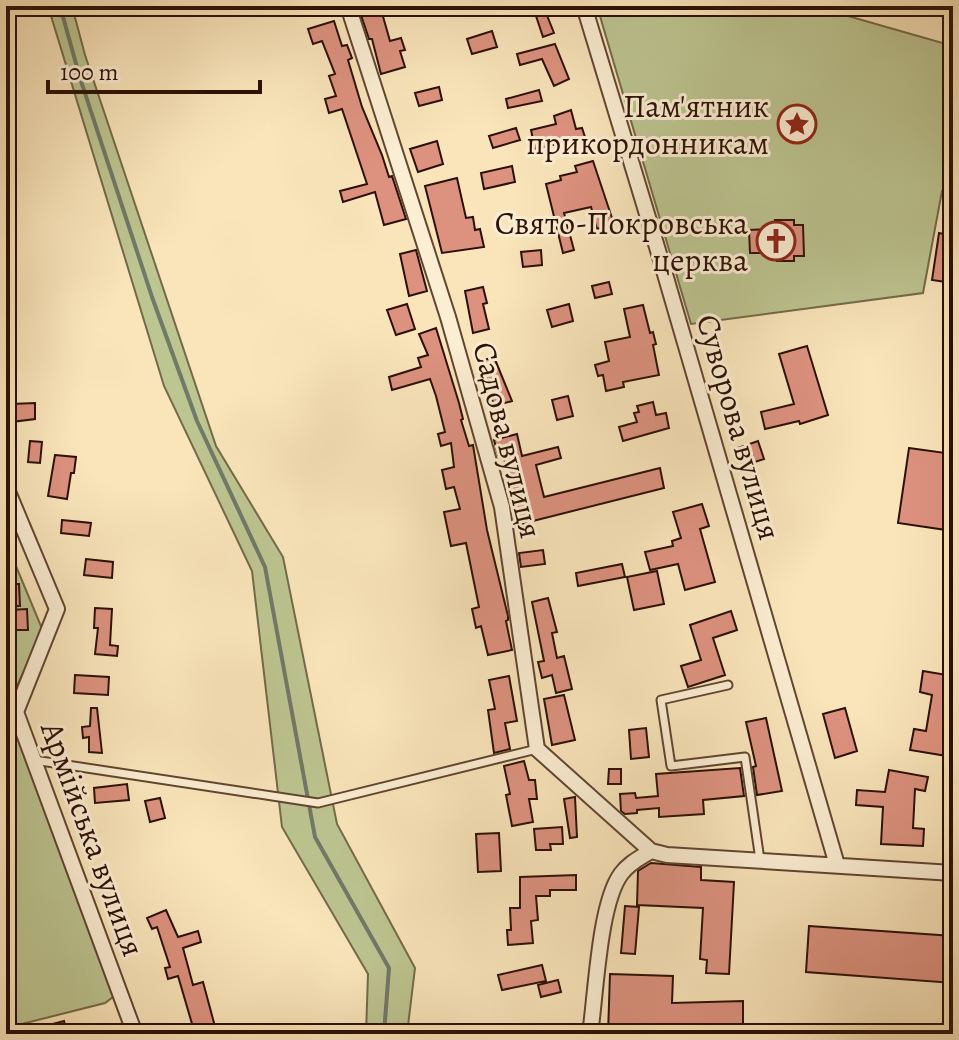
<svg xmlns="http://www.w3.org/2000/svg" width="959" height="1040" font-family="Alegreya,serif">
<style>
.green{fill:#bdc591;stroke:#746a4a;stroke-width:2}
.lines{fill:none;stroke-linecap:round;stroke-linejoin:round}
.stream{stroke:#717968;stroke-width:4}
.building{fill:#dd9280;stroke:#2c1003;stroke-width:2}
.lane-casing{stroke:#604531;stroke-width:11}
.street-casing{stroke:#604531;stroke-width:18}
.lane{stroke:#fceed3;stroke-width:7}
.street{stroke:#fceed3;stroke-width:14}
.labels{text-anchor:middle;stroke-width:6;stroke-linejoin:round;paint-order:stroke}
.poi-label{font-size:32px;fill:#2c1003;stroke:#fceed3;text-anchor:end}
.street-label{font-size:32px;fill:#2c1003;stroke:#fceed3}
</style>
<rect width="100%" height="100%" fill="#fae5bb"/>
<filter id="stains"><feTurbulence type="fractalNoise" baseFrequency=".0025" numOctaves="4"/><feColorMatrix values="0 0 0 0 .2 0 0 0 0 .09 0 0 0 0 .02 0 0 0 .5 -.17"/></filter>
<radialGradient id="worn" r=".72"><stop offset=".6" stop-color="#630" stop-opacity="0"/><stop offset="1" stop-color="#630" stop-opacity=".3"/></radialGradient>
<path class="green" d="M 48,6 L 72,6 L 85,55 L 216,446 L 283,557 L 337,824 L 415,968 L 407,1034 L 366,1034 L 368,974 L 282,827 L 252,571 L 164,386 Z
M 597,6 L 813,6 L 953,46 L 953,192 L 942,191 L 923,293 L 691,324 Z
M 6,542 L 43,631 L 17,686 L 6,696 Z
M 6,702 L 117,994 L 105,1003 L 6,1028 Z"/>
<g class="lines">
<path class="stream" d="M 60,6 L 80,78 L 152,297 L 197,421 L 265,567 L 315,837 L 389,968 L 384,1034"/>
</g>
<path class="building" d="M 358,6 L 380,6 L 390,41 L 401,38 L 405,50 L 400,51 L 405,67 L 381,74 L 372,39 L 369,39 Z
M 546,13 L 554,33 L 543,37 L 536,16 Z
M 334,21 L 342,46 L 347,45 L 352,58 L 348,60 L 362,107 L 382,155 L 389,177 L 392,176 L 406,219 L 384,225 L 375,192 L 343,202 L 340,191 L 367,184 L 342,109 L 329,113 L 325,99 L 336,96 L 329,76 L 335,74 L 322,41 L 313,44 L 308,29 Z
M 492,31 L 497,47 L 472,54 L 467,39 Z
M 555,44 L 569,79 L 554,86 L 542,59 L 520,65 L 517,54 Z
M 439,87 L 442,100 L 419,106 L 415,93 Z
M 539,90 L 542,101 L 508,108 L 506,99 Z
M 571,110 L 576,129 L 582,128 L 586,140 L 558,148 L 557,144 L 535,149 L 531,130 L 556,124 L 554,116 Z
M 516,128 L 520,140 L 493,148 L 489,136 Z
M 437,141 L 443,164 L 418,172 L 410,149 Z
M 593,161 L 614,224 L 597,229 L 591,207 L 564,213 L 574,250 L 563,253 L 546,184 L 561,180 L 560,176 L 577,172 L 575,166 Z
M 512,166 L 515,182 L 484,189 L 481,173 Z
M 457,178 L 466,218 L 473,217 L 475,230 L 480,229 L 484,247 L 442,253 L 425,186 Z
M 775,220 L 794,220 L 794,225 L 803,225 L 804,256 L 794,256 L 794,261 L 777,261 L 777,256 L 768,257 L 768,253 L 750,253 L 749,230 L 767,229 L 767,225 L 776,225 Z
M 939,233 L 953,236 L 953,283 L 932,280 Z
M 416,250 L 427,291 L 409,296 L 400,254 Z
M 541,250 L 542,265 L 523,267 L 521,252 Z
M 609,282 L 612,294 L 595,298 L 592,286 Z
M 483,287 L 487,303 L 483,304 L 489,329 L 473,333 L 465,291 Z
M 407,304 L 415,329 L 396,335 L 387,310 Z
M 569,304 L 573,321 L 552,327 L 547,310 Z
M 643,305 L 650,333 L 653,332 L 656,344 L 653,345 L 659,375 L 623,382 L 624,387 L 606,391 L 603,375 L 598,376 L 595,365 L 609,361 L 605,342 L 630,337 L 624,309 Z
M 436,328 L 459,403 L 463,419 L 461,420 L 469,446 L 473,445 L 487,530 L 508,616 L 508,620 L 506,621 L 512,650 L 488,655 L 481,626 L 476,628 L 472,609 L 479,607 L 466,543 L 451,546 L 444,512 L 460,509 L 454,487 L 446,489 L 442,470 L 454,467 L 451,443 L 441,446 L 438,434 L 445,432 L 436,396 L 430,379 L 392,390 L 389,377 L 421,367 L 418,358 L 428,355 L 419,334 Z
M 807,346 L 828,415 L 800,424 L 799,421 L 765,429 L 761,412 L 794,404 L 779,354 Z
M 494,357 L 512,401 L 494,406 L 485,374 L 482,375 L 478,362 Z
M 568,396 L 573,416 L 557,420 L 552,400 Z
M 653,402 L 656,415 L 666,413 L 669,428 L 623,441 L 619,427 L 637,422 L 634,413 L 639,412 L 637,406 Z
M 35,403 L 35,419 L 11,422 L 11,404 Z
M 517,434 L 522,456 L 558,447 L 561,458 L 536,465 L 544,497 L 660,468 L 664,488 L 517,525 L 512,505 L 515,504 L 503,454 L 498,455 L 494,440 Z
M 30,441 L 42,442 L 40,463 L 28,462 Z
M 758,441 L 764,459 L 743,466 L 738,448 Z
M 909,448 L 953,454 L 953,531 L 898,523 Z
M 55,455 L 76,457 L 74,473 L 71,473 L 67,499 L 48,496 Z
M 702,504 L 709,526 L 700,529 L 715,582 L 685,590 L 678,564 L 650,570 L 645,552 L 673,546 L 672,541 L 681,538 L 673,512 Z
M 62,520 L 91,523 L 89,536 L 61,533 Z
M 543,550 L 545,564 L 521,567 L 519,553 Z
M 86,559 L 113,562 L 112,578 L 84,575 Z
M 622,564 L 625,577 L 578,586 L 576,573 Z
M 657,571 L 664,604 L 634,610 L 627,577 Z
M 6,584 L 19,584 L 20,606 L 6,606 Z
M 548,598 L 557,632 L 552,633 L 557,658 L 564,656 L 572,689 L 556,693 L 552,675 L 542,678 L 538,662 L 544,661 L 532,602 Z
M 95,608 L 112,609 L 110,645 L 118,646 L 117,656 L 95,654 L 98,628 L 94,628 Z
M 27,609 L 28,630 L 11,630 L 10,610 Z
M 731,611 L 737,630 L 713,638 L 725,675 L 688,687 L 681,666 L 701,660 L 690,625 Z
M 923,671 L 953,676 L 953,721 L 947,756 L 910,750 L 914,729 L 926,731 L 932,695 L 920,692 Z
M 75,675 L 109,677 L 108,695 L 74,693 Z
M 509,676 L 517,721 L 505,723 L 510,749 L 494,753 L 488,710 L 495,709 L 489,680 Z
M 564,695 L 575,740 L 552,745 L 544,699 Z
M 91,708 L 97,708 L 102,753 L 89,752 L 89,737 L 83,738 L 82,727 L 90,726 Z
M 845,708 L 857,751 L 835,758 L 823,714 Z
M 766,718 L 782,791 L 757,795 L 753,767 L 756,766 L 746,722 Z
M 646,728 L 649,757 L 631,759 L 629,730 Z
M 524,761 L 529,780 L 535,780 L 537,799 L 529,799 L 533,822 L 512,826 L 506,795 L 510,794 L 504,766 Z
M 740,768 L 744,796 L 703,800 L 704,814 L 659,817 L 659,808 L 637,810 L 637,813 L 625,814 L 621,811 L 620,794 L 635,793 L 636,798 L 658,796 L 656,774 Z
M 609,769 L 621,769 L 621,784 L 608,784 Z
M 889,770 L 928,777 L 925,791 L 915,789 L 913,828 L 924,829 L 923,846 L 881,844 L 883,807 L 856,805 L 857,790 L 885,792 Z
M 127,784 L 129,800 L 95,803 L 94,788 Z
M 575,797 L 577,837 L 570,838 L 564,799 Z
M 160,798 L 165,818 L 150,822 L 145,801 Z
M 562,827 L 563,844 L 550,844 L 551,850 L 536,850 L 534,829 Z
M 499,833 L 501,871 L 478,872 L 476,834 Z
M 651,863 L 701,867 L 701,880 L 734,882 L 729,974 L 706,973 L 707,960 L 700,959 L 703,908 L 637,905 L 638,871 Z
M 576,875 L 576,890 L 550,890 L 550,896 L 536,896 L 538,920 L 531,921 L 533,943 L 508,945 L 507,930 L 511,930 L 510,908 L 520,908 L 520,877 Z
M 625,906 L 639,907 L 635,954 L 621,953 Z
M 166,910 L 178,937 L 198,931 L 201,942 L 183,948 L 193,985 L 203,982 L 217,1034 L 195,1034 L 178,976 L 168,979 L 165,968 L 170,967 L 157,927 L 152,929 L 147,918 Z
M 809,926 L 953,936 L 953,983 L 806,972 Z
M 542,965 L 546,981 L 502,990 L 498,975 Z
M 610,974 L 673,976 L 672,1003 L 743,1001 L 743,1034 L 608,1034 Z
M 558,980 L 561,992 L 541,997 L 538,985 Z
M 64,1021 L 67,1034 L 30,1034 L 30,1030 Z"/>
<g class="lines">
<defs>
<path id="lane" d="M 6,683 L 15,710
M 728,685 L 661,700 L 671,766 L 745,757 L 760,860
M 34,760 L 318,803 L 537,749"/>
<path id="street" d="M 348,6 L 448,317 L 502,507 L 537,749 L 651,851
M 584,6 L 660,257 L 837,865
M 6,487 L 57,609 L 16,712 L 135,1034
M 590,1034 C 596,994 599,904 621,874 C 629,863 640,858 651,851 L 667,855 L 953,873"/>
</defs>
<use href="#lane" class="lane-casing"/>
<use href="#street" class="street-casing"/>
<use href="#lane" class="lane"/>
<use href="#street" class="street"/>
</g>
<defs>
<symbol id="sight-ring" viewBox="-11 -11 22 22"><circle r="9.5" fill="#fceed3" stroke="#8f2418" stroke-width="1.5"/><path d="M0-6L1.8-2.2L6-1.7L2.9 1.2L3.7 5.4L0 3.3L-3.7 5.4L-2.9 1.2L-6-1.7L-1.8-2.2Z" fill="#8f2418"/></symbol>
<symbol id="church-ring" viewBox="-11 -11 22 22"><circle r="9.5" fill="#fceed3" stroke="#8f2418" stroke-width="1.5"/><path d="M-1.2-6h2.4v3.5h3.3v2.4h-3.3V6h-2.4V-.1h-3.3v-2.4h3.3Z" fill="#8f2418"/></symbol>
</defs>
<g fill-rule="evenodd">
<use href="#sight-ring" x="775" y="102" width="44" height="44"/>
<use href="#church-ring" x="754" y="219" width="44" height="44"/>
</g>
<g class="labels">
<g class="poi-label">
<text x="769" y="117">Пам'ятник<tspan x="769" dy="37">прикордонникам</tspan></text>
<text x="748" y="234">Свято-Покровська<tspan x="748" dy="37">церква</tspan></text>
</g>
<g class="street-label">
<text transform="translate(739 427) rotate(74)" y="11">Суворова вулиця</text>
<text transform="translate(508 440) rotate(76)" y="11">Садова вулиця</text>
<text transform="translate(93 839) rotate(70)" y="11">Армійська вулиця</text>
</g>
</g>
<rect width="959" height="1040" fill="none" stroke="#fae5bb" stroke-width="32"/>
<rect x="8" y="8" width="943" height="1024" fill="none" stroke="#2c1003" stroke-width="4"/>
<rect x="16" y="16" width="927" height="1008" fill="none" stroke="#2c1003" stroke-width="2"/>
<path d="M48 80v12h212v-12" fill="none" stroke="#2c1003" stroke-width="4"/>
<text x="60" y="80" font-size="24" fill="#2c1003" stroke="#fceed3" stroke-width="6" paint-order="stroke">100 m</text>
<rect width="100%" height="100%" filter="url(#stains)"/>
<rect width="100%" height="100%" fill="url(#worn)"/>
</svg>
